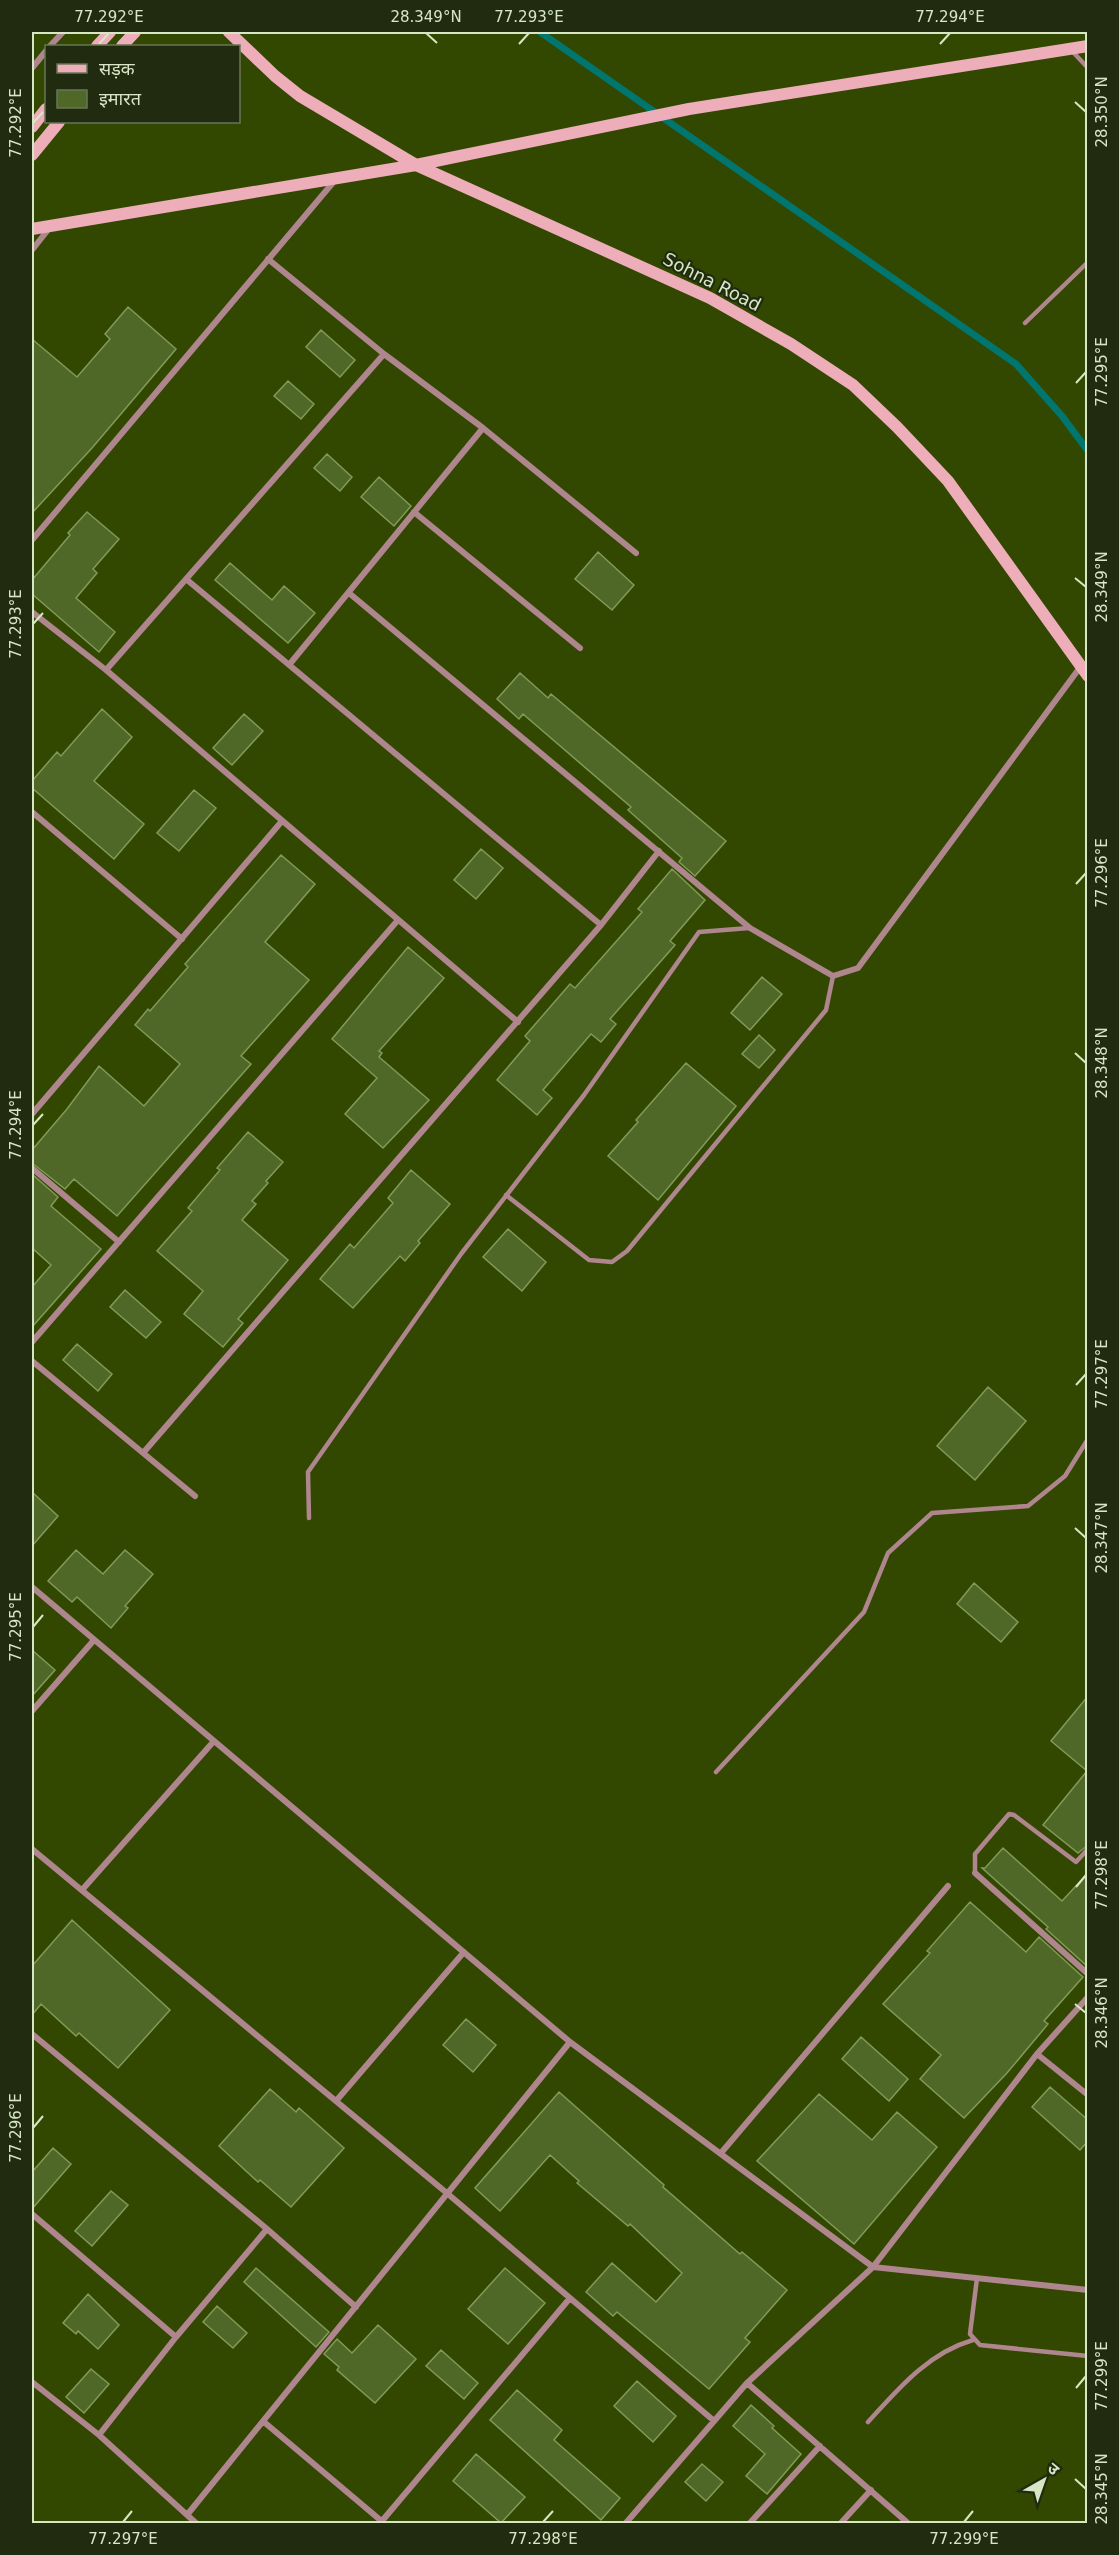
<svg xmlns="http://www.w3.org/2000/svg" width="1119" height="2555" font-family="'DejaVu Sans','Noto Sans Devanagari',sans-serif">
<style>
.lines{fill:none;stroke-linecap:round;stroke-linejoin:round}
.stream{stroke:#00766f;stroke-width:7}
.building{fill:#506827;stroke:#809b59;stroke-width:1.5}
.lane{stroke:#af868d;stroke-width:4.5}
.street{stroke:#af868d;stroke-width:6}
.secondary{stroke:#edadb9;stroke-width:12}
.ticks{fill:none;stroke:#d7e7c5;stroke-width:2}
.labels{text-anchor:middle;stroke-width:4.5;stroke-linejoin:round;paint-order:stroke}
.street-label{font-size:18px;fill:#d7e7c5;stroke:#202b0f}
.neatline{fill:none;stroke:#d7e7c5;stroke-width:2}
.ticks-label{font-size:15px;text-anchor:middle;fill:#d7e7c5}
</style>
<rect width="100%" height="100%" fill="#324800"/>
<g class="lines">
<path class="stream" d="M 540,32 L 1016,364 L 1062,416 L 1088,451"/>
</g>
<path class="building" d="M 128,307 L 176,349 L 92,448 L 32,513 L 32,339 L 77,377 L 110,339 L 105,334 Z
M 321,330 L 355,360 L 340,377 L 306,347 Z
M 288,381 L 314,404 L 301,419 L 274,396 Z
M 327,454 L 352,477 L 340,491 L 314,468 Z
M 379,477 L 411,506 L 394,526 L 361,497 Z
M 87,512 L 119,539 L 93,569 L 97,573 L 76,598 L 115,632 L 99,652 L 32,594 L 32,580 L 70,535 L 68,533 Z
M 598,552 L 634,585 L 612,610 L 575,579 Z
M 230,563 L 272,600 L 284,586 L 315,613 L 288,643 L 215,580 Z
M 520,673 L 548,698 L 551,694 L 726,841 L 695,876 L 679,862 L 682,858 L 628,810 L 631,807 L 523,714 L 519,719 L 497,699 Z
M 102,709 L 132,737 L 94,781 L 144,824 L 114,859 L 32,788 L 32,781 L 57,752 L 61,756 Z
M 244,714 L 263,731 L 232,765 L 213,748 Z
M 194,790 L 216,808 L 179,851 L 157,833 Z
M 481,849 L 503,868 L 476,899 L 454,880 Z
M 281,855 L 315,884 L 265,942 L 309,980 L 241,1056 L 251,1064 L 117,1216 L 74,1179 L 65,1189 L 32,1163 L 32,1150 L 67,1109 L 99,1066 L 144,1106 L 180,1064 L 135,1025 L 148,1009 L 150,1011 L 188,967 L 185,964 Z
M 672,869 L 705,900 L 670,941 L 675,945 L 610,1019 L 616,1024 L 601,1042 L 591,1034 L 543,1090 L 552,1098 L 537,1115 L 497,1080 L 530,1041 L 525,1036 L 570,984 L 575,988 L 606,953 L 642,912 L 638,909 Z
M 408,947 L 444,978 L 379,1051 L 382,1053 L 379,1057 L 429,1100 L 383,1148 L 345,1114 L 377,1078 L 332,1039 Z
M 762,977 L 782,994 L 750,1030 L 731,1013 Z
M 759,1035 L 775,1050 L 759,1068 L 742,1054 Z
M 686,1063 L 736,1106 L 658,1200 L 608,1156 L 638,1122 L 636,1120 Z
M 248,1132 L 283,1162 L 266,1181 L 268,1183 L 252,1201 L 256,1204 L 242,1220 L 288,1260 L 238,1319 L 243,1323 L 223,1347 L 184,1314 L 203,1291 L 157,1251 L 192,1211 L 188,1208 L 220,1170 L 217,1168 Z
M 411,1170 L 450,1204 L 418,1241 L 420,1243 L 405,1261 L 400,1256 L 353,1308 L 320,1279 L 350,1244 L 354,1248 L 393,1203 L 388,1198 Z
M 32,1174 L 58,1197 L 51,1206 L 101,1249 L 32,1327 L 32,1287 L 51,1265 L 32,1248 Z
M 508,1229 L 546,1262 L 522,1291 L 483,1257 Z
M 125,1290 L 161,1322 L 146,1338 L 110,1307 Z
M 77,1344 L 112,1374 L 98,1391 L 63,1360 Z
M 988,1387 L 1026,1421 L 975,1480 L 937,1446 Z
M 32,1492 L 58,1516 L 32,1546 Z
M 76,1550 L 103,1574 L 125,1550 L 153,1574 L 125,1606 L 128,1608 L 111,1628 L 77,1597 L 72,1602 L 48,1581 Z
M 974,1583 L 1018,1622 L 1001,1642 L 957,1604 Z
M 32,1650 L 55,1670 L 32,1696 Z
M 1088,1696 L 1088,1845 L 1078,1853 L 1043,1825 L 1087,1771 L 1051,1741 Z
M 1003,1848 L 1062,1901 L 1088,1873 L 1088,1967 L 1046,1929 L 1048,1927 L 982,1868 L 985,1868 Z
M 970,1902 L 1026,1952 L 1039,1937 L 1083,1977 L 1044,2021 L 1048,2024 L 1007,2073 L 964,2118 L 920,2079 L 941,2055 L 883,2004 L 930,1953 L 927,1951 Z
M 72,1920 L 170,2010 L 118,2068 L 79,2033 L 76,2036 L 41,2004 L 32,2015 L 32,1966 Z
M 466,2019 L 496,2045 L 473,2072 L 443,2045 Z
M 861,2037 L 908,2079 L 889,2101 L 842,2059 Z
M 1050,2087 L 1088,2120 L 1088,2141 L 1080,2150 L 1032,2107 Z
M 270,2089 L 296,2112 L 299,2108 L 344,2148 L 291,2207 L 260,2180 L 258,2182 L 219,2146 Z
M 559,2092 L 664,2185 L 663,2187 L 740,2254 L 742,2252 L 787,2290 L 745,2338 L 750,2342 L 709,2389 L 617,2312 L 613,2316 L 586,2292 L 612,2263 L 656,2302 L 682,2273 L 630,2224 L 628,2226 L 577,2183 L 579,2181 L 550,2155 L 500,2211 L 475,2188 Z
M 819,2094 L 872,2140 L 897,2112 L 937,2147 L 854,2244 L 757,2161 Z
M 53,2148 L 71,2164 L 32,2209 L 32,2172 Z
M 111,2191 L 128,2205 L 92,2246 L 75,2231 Z
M 256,2268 L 329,2332 L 316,2347 L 244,2282 Z
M 505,2268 L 545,2303 L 508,2344 L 468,2309 Z
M 88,2294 L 119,2325 L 98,2349 L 78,2331 L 76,2334 L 63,2323 Z
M 217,2306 L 247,2333 L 233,2348 L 203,2322 Z
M 378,2325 L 416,2359 L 375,2403 L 337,2370 L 339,2367 L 324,2354 L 337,2339 L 352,2353 Z
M 441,2350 L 478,2383 L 464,2399 L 426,2366 Z
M 91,2369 L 109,2384 L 84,2413 L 66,2397 Z
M 637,2381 L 676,2416 L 653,2442 L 614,2406 Z
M 517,2390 L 562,2430 L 554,2440 L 620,2498 L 601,2520 L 490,2420 Z
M 751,2405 L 774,2426 L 772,2428 L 801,2454 L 767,2494 L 746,2476 L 765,2454 L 733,2426 Z
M 476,2454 L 525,2497 L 501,2523 L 453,2481 Z
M 702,2464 L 723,2482 L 706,2501 L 685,2482 Z"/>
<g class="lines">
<path class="lane" d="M 1072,51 L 1088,68
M 1025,323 L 1088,262
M 506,1195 L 589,1260 L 612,1262 L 627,1251 L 826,1010 L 833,976
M 309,1518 L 308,1472 L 461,1254 L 584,1095 L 699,932 L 749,928
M 716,1772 L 864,1612 L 888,1553 L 932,1513 L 1028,1506 L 1065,1476 L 1088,1439
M 975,1873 L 975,1854 L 1009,1814 L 1014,1815 L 1076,1862 L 1088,1849
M 977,2278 L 970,2334 L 980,2345 L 1088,2356
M 868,2422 C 898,2389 928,2353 973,2340"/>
<path class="street" d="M 50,46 L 63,32
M 32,68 L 46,51
M 32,250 L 51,226
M 268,259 L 384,354 L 483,428 L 289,665
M 483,428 L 636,553
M 414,512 L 580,648
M 32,540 L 336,179
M 186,579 L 601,925
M 349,593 L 750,928 L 833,976 L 858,968 L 1081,666
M 32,612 L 106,670 L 518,1022
M 106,670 L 384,354
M 32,812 L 182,939
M 32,1114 L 282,821
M 32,1168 L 119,1242
M 32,1342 L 398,920
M 32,1361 L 195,1496
M 143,1453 L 601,925 L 659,851
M 32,1587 L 570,2042 L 873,2267 L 1088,2290
M 32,1711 L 94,1640
M 32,1849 L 448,2194 L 713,2420
M 975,1873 L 1088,1974
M 82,1890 L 214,1741
M 32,2034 L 267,2229 L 356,2307
M 1037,2054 L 1088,2095
M 336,2101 L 464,1952
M 721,2153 L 948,1886
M 32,2214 L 176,2337
M 32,2382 L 99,2435 L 197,2524
M 747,2383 L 909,2524
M 264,2422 L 385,2524
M 99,2435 L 176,2337 L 267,2229
M 187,2515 L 570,2042
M 382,2521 L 570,2298
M 625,2524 L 747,2383 L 873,2267 L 1037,2054 L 1088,1997
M 749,2524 L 820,2446
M 840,2524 L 871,2490"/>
<path class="secondary" d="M 229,32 L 275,76 L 300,96 L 416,165 L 710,298 L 791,344 L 853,385 L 897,427 L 948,481 L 1088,676
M 97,46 L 110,32
M 122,46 L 135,32
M 32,127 L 46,109
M 32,155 L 59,122
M 32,229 L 416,165 L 689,109 L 1088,46"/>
</g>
<path class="ticks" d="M 426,33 L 437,43M 99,44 L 109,33M 519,44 L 529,33M 940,44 L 950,33M 1075,102 L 1086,112M 33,123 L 43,112M 1076,383 L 1086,372M 1075,578 L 1086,587M 33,624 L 43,613M 1076,884 L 1086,873M 1075,1053 L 1086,1063M 33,1125 L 43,1114M 1076,1385 L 1086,1374M 1075,1528 L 1086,1538M 33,1627 L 43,1615M 1076,1887 L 1086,1875M 1075,2004 L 1086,2013M 33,2128 L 43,2116M 1076,2388 L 1086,2376M 1075,2479 L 1086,2489M 123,2522 L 132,2511M 543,2522 L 553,2511M 964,2522 L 973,2511"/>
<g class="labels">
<g class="street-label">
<text transform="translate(712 282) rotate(27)" y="6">Sohna Road</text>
</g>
</g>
<rect width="1119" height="2555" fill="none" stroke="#202b0f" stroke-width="66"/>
<rect x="45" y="45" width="195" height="78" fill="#202b0f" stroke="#697658" stroke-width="1.5"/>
<rect x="57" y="64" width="30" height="9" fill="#edadb9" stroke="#697658" stroke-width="1.5"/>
<text x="99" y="75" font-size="18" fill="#d7e7c5">सड़क</text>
<rect x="57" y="90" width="30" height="18" fill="#506827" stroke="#697658" stroke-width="1.5"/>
<text x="99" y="105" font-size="18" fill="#d7e7c5">इमारत</text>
<g transform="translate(1044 2480) rotate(40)" stroke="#202b0f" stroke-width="4.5" paint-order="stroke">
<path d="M0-4.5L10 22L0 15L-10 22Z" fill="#d7e7c5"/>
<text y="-9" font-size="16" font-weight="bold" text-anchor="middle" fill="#d7e7c5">उ</text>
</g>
<rect x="33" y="33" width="1053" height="2489" class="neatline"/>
<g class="ticks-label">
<text x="109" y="22">77.292°E</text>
<text x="426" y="22">28.349°N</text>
<text x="529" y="22">77.293°E</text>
<text x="950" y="22">77.294°E</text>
<text transform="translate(1102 112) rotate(-90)" y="5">28.350°N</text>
<text transform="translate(16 123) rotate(-90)" y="5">77.292°E</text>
<text transform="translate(1102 372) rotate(-90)" y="5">77.295°E</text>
<text transform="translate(1102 587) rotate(-90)" y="5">28.349°N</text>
<text transform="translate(16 624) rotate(-90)" y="5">77.293°E</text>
<text transform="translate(1102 873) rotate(-90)" y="5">77.296°E</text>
<text transform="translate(1102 1063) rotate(-90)" y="5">28.348°N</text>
<text transform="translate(16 1125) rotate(-90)" y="5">77.294°E</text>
<text transform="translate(1102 1374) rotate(-90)" y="5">77.297°E</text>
<text transform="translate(1102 1538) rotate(-90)" y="5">28.347°N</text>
<text transform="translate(16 1627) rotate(-90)" y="5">77.295°E</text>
<text transform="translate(1102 1875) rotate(-90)" y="5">77.298°E</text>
<text transform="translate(1102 2013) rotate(-90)" y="5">28.346°N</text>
<text transform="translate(16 2128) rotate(-90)" y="5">77.296°E</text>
<text transform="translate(1102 2376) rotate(-90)" y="5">77.299°E</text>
<text transform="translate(1102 2489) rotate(-90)" y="5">28.345°N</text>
<text x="123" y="2544">77.297°E</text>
<text x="543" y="2544">77.298°E</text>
<text x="964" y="2544">77.299°E</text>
</g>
</svg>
